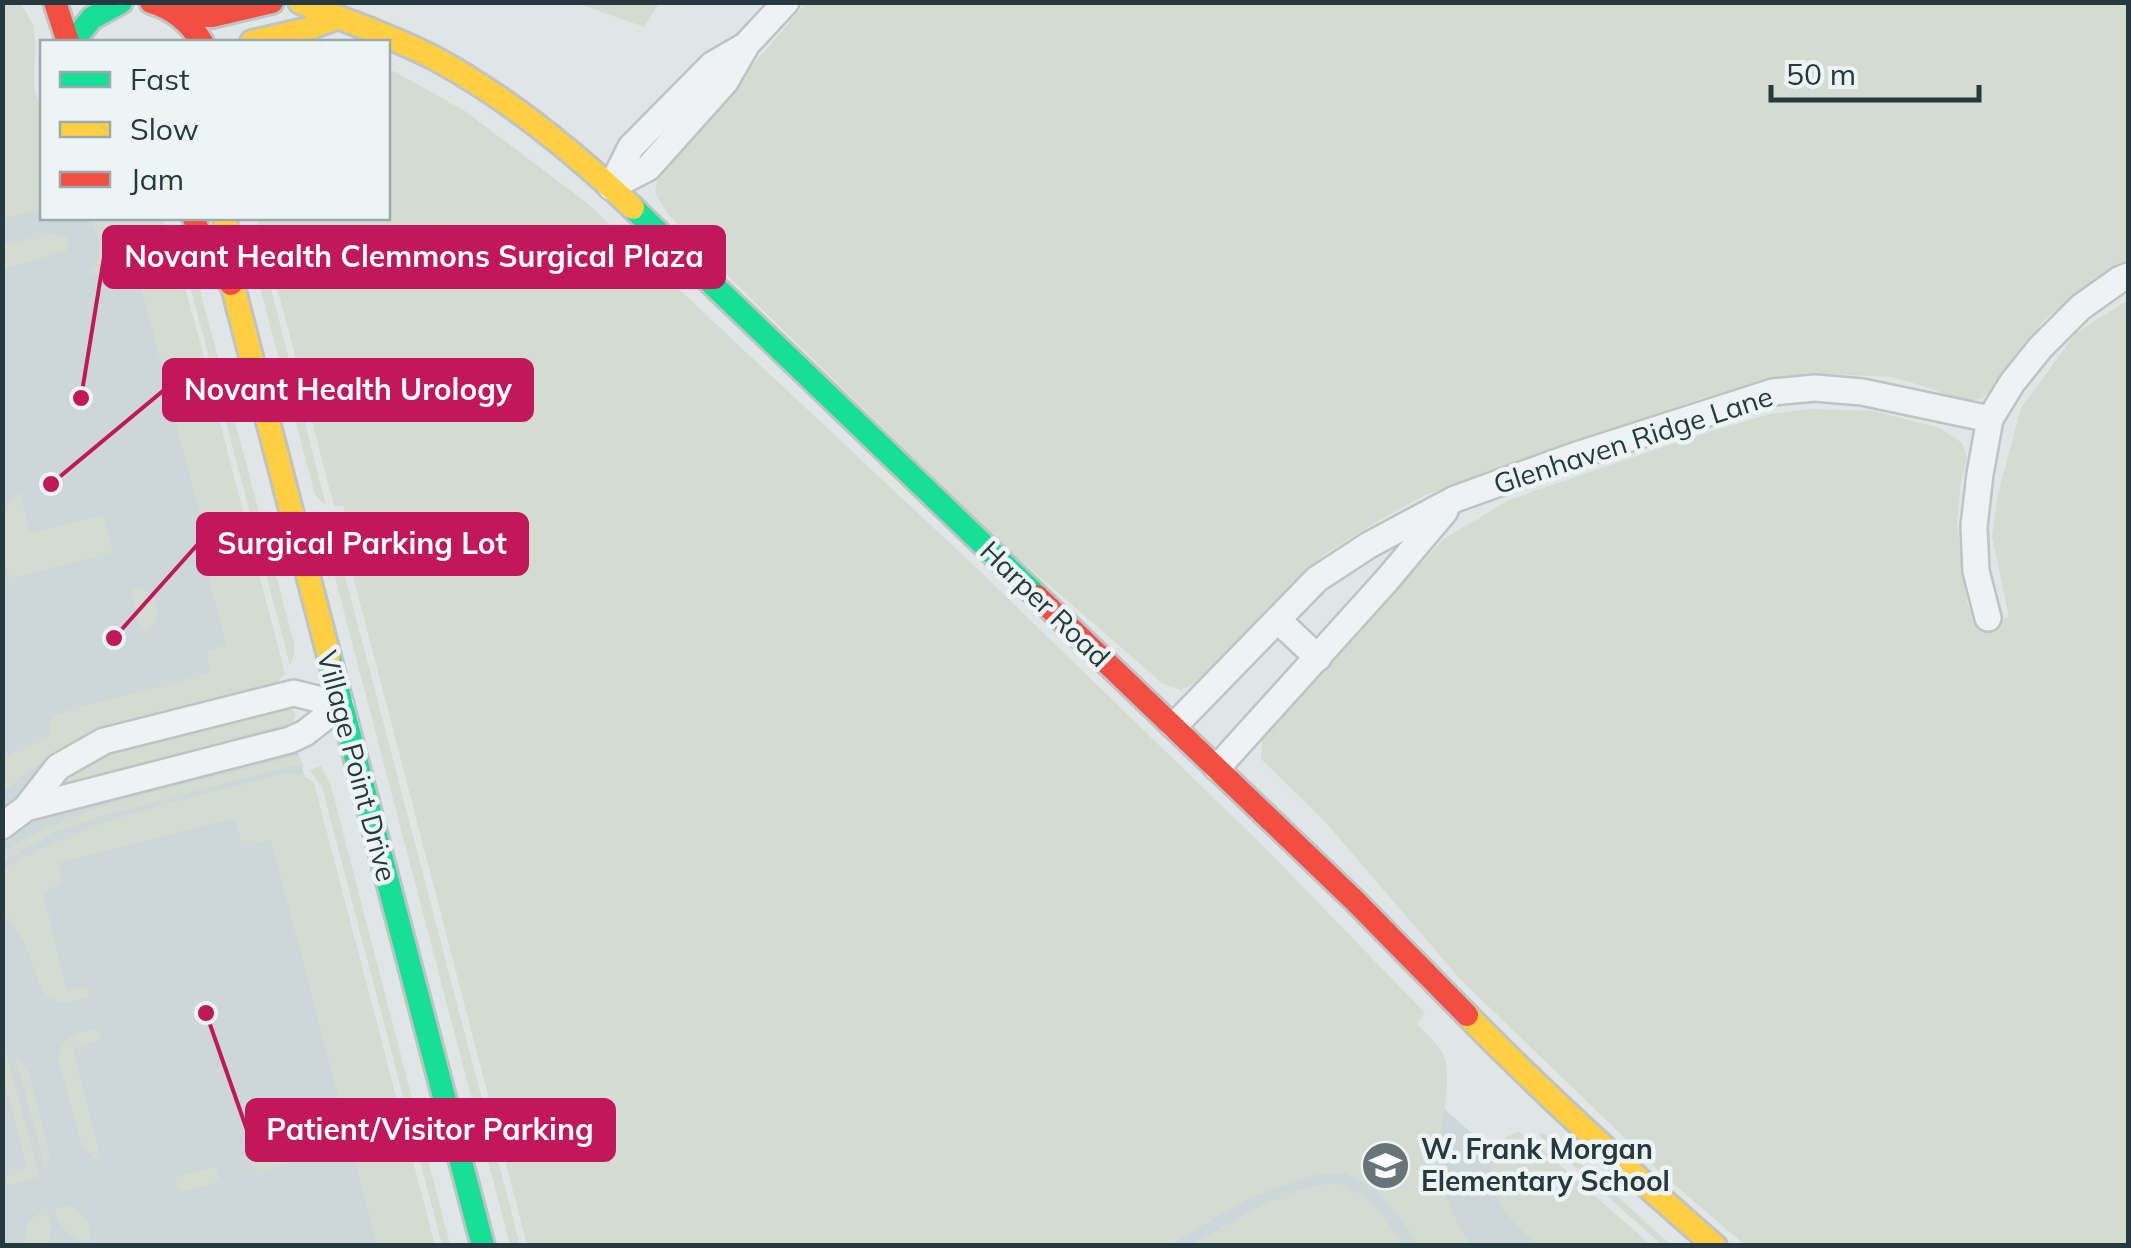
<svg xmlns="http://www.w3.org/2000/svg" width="2131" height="1248" font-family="Mulish,sans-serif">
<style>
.built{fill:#cdd6d9}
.green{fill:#d4dbd0}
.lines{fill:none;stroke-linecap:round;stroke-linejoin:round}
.street-casing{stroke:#bec3c3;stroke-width:30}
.fast-casing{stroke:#bec3c3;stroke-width:28}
.slow-casing{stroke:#bec3c3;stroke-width:28}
.jam-casing{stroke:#bec3c3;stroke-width:28}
.street{stroke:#eff2f2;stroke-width:25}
.fast{stroke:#16e098;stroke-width:22}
.slow{stroke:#ffcf43;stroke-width:22}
.jam{stroke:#f24e42;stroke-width:22}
.labels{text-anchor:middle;stroke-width:9;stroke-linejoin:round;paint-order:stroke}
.street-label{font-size:28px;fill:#26393f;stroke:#edf4f5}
.poi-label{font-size:28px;font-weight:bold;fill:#26393f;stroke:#edf4f5;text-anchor:start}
.leader{fill:none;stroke:#c2185b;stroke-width:4}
.callout-dot{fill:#c2185b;stroke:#edf4f5;stroke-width:4}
.callout{fill:#c2185b;stroke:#c2185b;stroke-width:4}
.callout-label{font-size:30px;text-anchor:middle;font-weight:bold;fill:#fff}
</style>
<rect width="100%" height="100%" fill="#e0e5e5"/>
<path class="built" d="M 2,49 L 42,125 L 42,218 L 156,218 L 310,797 L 424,1245 L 3,1245 Z
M 1417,1085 L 1599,1245 L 1109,1246 Z"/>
<path class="green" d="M 3,2 L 21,3 L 33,25 L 35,42 L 34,87 L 42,116 L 42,209 L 3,219 Z
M 577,3 L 659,2 L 659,3 L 644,27 Z
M 806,3 L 2128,3 L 2128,260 L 2114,266 L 2080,290 L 2043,321 L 1994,389 L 1980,399 L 1963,402 L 1930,388 L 1892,377 L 1809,373 L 1759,382 L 1703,398 L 1425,495 L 1381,519 L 1322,556 L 1199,682 L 1181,690 L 1162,683 L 1003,545 L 726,274 L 667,213 L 655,193 L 658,175 Z
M 388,68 L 465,111 L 587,203 L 986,577 L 1267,850 L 1425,1013 L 1417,1023 C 1424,1032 1436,1042 1442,1052 C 1454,1074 1441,1119 1440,1144 C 1438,1183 1450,1213 1471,1245 L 1420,1245 L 1392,1208 L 1372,1186 L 1345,1173 L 1315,1175 L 1251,1197 L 1170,1245 L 527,1245 L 344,541 L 352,538 L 343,506 L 334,506 L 283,309 L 257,218 L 388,218 Z
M 87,218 L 162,218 L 180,269 L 213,390 L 209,394 L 172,405 L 140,283 L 114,289 L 95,274 L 89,273 C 104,254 102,236 87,218 Z
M 51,233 L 68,238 L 69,242 L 66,251 L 3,269 L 3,245 Z
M 256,240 L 266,269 L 326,505 L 315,495 L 250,249 Z
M 184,263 L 194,268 L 294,643 L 294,654 L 290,665 Z
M 2128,300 L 2128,1245 L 1745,1245 L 1663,1175 L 1460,979 L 1327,824 L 1261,759 L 1262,741 L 1272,723 L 1444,539 L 1509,500 L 1689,438 L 1770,414 L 1810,409 L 1873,411 L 1940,428 L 1962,443 L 1967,458 L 1961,481 L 1957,524 L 1967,602 L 1977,626 L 2009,617 L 1992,536 L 1998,494 L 2021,408 L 2076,333 Z
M 210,400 L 215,403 L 285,674 L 273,684 L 136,718 L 110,727 L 56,753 L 27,772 L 3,792 L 3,760 L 15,751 L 50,736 L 48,729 L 52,717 L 79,707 L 210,673 L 206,652 L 226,645 L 198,539 L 206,537 L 172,410 Z
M 20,492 L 30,533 L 103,515 L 113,552 L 10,579 L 5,558 L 3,558 C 2,536 0,506 20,492 Z
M 338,549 L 520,1245 L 510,1245 L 332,566 L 333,557 Z
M 141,588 C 162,597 163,618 146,631 L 140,628 L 131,594 L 134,589 Z
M 288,707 L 296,714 L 293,722 L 72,783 L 65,782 C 84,752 246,717 288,707 Z
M 293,756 L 299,756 L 304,767 L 291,766 L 109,814 L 56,832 L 3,861 L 3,851 C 91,798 196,784 293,756 Z
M 321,766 L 331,786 L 450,1245 L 442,1245 L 322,787 L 310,770 Z
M 287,773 L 303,775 L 314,783 L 435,1245 L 377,1245 L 271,840 L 242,845 L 234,818 L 59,863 L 62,884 L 43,892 L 67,990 L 85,987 L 90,991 L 88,997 C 68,1003 61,1007 43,994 L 25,944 L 3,909 L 3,869 C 89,817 190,799 287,773 Z
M 94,1029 L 100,1031 L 101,1039 L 73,1049 L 101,1159 L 94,1158 L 82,1147 L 59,1062 C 58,1038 74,1034 94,1029 Z
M 3,1054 L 7,1054 L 39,1176 L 12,1185 L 7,1182 L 7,1176 L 27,1168 L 3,1075 Z
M 16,1058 L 28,1069 L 50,1156 L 45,1169 Z
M 1519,1132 L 1532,1141 L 1651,1245 L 1538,1245 C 1510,1220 1478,1192 1496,1151 C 1500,1140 1508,1134 1519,1132 Z
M 1539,1132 L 1554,1139 L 1671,1245 L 1662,1245 L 1541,1137 Z
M 289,1147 L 293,1151 L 295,1159 L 290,1163 L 257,1172 L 253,1169 L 250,1161 L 253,1156 Z
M 213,1167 L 217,1170 L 220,1179 L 215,1183 L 182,1192 L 177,1189 L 175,1181 L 178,1176 Z
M 1337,1183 C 1371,1194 1384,1217 1403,1245 L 1190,1245 C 1233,1222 1288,1185 1337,1183 Z
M 71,1206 C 85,1213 93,1227 90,1243 C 70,1238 60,1229 54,1209 Z
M 46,1211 C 51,1224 55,1234 45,1245 L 24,1245 C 26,1228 27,1216 46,1211 Z"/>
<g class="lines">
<defs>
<path id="street" d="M 611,187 L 648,168 L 725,82 L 747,44 L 786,2
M 611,187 L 631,147 L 712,65 L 743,47
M 1988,618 L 1976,571 L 1974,526 L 1980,474 L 1990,419 L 2012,383 L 2040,348 L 2081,307 L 2119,280 L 2128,276
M 1278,620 L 1318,658
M 1174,726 L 1317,579 L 1369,545 L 1455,499 L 1574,456 L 1773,392 L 1815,388 L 1862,392 L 1990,419
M 1217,768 L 1386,581 L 1445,511
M 26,808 L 290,740 L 305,733 L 341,705
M 2,826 L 26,808 L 58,767 L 104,741 L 294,693 L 341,705"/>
<path id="fast" d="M 72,42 L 92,18 L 121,2
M 633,208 L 1037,596
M 329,656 L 483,1246"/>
<path id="slow" d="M 300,2 C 345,21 393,36 436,59 C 508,98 574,152 633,208
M 252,42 L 304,30 L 336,18
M 225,218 L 233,287 L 329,656
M 1467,1015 C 1546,1096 1630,1172 1715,1246"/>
<path id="jam" d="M 55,2 L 68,42
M 151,2 C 174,9 189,22 202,42
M 181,16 L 212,16 L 272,2
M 194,218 L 206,255 L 231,284
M 1037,596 L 1355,901 L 1467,1015"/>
</defs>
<use href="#street" class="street-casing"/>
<use href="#fast" class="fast-casing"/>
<use href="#slow" class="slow-casing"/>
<use href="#jam" class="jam-casing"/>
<use href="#street" class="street"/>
<use href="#fast" class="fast"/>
<use href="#slow" class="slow"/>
<use href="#jam" class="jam"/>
</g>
<defs>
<symbol id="school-disc" viewBox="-11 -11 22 22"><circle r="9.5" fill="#677579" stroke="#edf4f5"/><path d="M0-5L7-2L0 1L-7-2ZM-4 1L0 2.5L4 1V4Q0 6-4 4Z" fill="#fff"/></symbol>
</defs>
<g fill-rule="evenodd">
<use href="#school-disc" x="1358" y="1138" width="55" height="55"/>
</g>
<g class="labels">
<g class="street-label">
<text transform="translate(1633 440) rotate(-18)" y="10">Glenhaven Ridge Lane</text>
<text transform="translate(1045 604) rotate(44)" y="10">Harper Road</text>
<text transform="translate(357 766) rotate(75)" y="10">Village Point Drive</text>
</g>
<g class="poi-label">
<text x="1421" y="1159">W. Frank Morgan<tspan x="1421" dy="32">Elementary School</tspan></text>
</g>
</g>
<path class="leader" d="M81 398L104 257M51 484L164 390M114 638L198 544M206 1013L247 1130"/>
<g class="callout-dot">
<circle cx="81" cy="398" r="10"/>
<circle cx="51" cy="484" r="10"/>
<circle cx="114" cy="638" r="10"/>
<circle cx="206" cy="1013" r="10"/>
</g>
<g class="callout">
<rect x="104" y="227" width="620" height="60" rx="10"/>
<rect x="164" y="360" width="368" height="60" rx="10"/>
<rect x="198" y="514" width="329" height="60" rx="10"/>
<rect x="247" y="1100" width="367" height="60" rx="10"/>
</g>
<g class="callout-label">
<text x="414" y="267">Novant Health Clemmons Surgical Plaza</text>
<text x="348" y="400">Novant Health Urology</text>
<text x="362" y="554">Surgical Parking Lot</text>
<text x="430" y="1140">Patient/Visitor Parking</text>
</g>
<rect width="2131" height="1248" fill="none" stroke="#26393f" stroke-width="10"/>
<rect x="40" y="40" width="350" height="180" fill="#edf4f5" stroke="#9da9ac" stroke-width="2.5"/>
<rect x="60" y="72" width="50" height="15" fill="#16e098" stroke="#9da9ac" stroke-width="2.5"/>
<text x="130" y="90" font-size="30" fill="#26393f">Fast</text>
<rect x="60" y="122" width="50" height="15" fill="#ffcf43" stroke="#9da9ac" stroke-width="2.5"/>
<text x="130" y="140" font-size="30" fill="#26393f">Slow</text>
<rect x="60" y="172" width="50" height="15" fill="#f24e42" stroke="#9da9ac" stroke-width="2.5"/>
<text x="130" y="190" font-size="30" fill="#26393f">Jam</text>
<path d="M1771 85v15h208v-15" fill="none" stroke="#26393f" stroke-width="5"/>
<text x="1786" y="85" font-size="30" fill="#26393f" stroke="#edf4f5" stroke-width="8" paint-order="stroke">50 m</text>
</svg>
